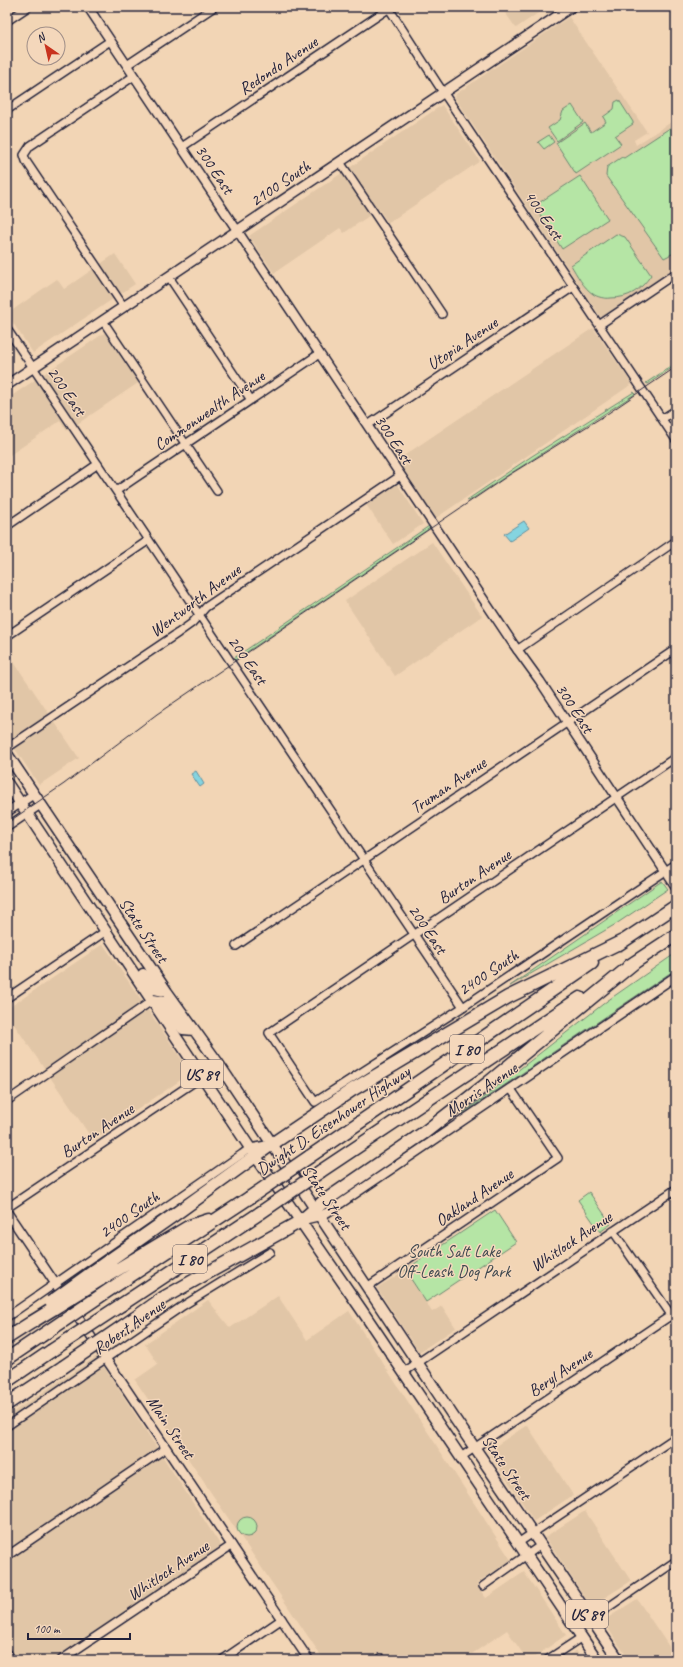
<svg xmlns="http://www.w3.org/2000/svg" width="683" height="1667" font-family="Caveat,sans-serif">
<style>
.built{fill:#e1c6a7}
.green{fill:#b5e5a5;stroke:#6c8470}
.water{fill:#85d4e0;stroke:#5d8d9e}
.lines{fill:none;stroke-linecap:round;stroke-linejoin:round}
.minor-casing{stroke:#22223b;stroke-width:10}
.tertiary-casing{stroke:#22223b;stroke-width:11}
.secondary-casing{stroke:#22223b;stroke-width:12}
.primary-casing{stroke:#22223b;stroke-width:13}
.motorway-casing{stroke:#22223b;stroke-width:15}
.minor{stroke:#f4d7bb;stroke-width:7}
.tertiary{stroke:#f4d7bb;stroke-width:8}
.secondary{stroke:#f4d7bb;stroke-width:9}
.primary{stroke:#f4d7bb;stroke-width:10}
.motorway{stroke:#f4d7bb;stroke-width:12}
.tram{stroke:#22223b;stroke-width:1}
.motorway-bridge-casing{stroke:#22223b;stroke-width:15;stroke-linecap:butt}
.motorway-bridge{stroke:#f4d7bb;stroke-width:12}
.labels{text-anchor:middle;stroke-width:3;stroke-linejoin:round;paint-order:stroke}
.shield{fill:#f4d7bb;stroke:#615861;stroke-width:1}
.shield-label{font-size:16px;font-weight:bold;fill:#22223b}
.street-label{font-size:17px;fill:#22223b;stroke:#f4d7bb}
.park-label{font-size:17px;fill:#3f4950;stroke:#f4d7bb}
</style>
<rect width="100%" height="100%" fill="#f2d5b5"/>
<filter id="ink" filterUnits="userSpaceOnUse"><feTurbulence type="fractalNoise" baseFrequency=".025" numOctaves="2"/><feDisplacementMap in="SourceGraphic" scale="8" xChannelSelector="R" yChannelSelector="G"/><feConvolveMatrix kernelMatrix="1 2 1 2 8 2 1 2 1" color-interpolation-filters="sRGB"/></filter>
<g filter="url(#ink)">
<path class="built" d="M 501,7 L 547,7 L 516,28 Z
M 569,17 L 647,132 L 634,140 L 636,145 L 676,119 L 676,268 L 603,317 L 600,316 L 455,98 L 456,94 Z
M 442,105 L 480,161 L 388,223 L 379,209 L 344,233 L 340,228 L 274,273 L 249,236 Z
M 115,254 L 135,284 L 33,353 L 7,314 L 57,279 L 64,289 Z
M 113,327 L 147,377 L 67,431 L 60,421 L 7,457 L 7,399 Z
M 593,328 L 632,384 L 436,518 L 396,461 Z
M 392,476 L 423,524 L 393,544 L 361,497 Z
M 432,542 L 482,616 L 395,676 L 345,601 Z
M 7,652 L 79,758 L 39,785 L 7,737 Z
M 103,944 L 191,1073 L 93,1140 L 7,1014 L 7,1009 Z
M 405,1270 L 432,1312 L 442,1306 L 456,1328 L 419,1352 L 377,1288 Z
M 278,1296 L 307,1340 L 349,1311 L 511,1560 L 478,1582 L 477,1586 L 486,1598 L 524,1572 L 566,1635 L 530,1660 L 527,1660 L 507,1630 L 463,1660 L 324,1660 L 135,1380 L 158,1364 L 145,1344 L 208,1300 L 230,1328 Z
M 97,1356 L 223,1549 L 54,1660 L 7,1660 L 7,1416 Z
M 527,1425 L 573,1495 L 534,1521 L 488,1451 Z
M 585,1511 L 631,1581 L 591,1606 L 545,1537 Z
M 637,1599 L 676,1657 L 676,1660 L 629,1660 L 603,1621 Z
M 576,1650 L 582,1660 L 562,1660 Z"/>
<path class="green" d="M 619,100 L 633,122 L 633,124 L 615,136 L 621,144 L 576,174 L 556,143 L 585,123 L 591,132 L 606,122 L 603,117 L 614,109 L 615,102 Z
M 572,105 L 583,122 L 557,141 L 548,128 L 560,120 L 563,111 Z
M 676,124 L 676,252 L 664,258 L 606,176 L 607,167 L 622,157 L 624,158 Z
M 549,135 L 554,142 L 544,149 L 538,142 Z
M 580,176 L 608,219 L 562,249 L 534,206 Z
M 616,234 L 625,237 L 651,275 C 641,290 629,298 611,298 C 605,299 597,297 593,294 C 583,287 577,275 571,265 Z
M 676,363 L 676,365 L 648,384 L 646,383 Z
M 634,392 L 635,394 C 580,430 523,464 469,501 L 467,500 L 532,456 Z
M 429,526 L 430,528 L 235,660 L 234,658 Z
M 662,881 L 668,889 L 616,924 L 510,986 Z
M 676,953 L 676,969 L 462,1114 L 607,1001 Z
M 589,1192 L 611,1224 L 600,1232 L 578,1200 Z
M 495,1210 L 516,1242 L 426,1302 L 405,1270 Z
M237 1527a10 10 0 1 1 20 0a10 10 0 1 1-20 0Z"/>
<path class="water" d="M 524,521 L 529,528 L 510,541 L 504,534 Z
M 196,771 L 204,784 L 200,787 L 191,774 Z"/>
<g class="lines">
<defs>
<path id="minor" d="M 388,7 L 437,83 L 676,440
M 7,21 L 28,7
M 127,65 L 214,7
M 7,110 L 110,41
M 182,147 L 391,7
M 340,162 L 442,314
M 169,277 L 251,400
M 124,307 L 26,161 L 24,155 L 30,146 L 134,76
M 103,321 L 217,491
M 599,325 L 676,273
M 7,329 L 463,1007
M 662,419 L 676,410
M 368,425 L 573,287
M 116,491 L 319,354
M 7,526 L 98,464
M 7,636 L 149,540
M 517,650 L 676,541
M 7,748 L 178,633 L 192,623 L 206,607 L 400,476
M 676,757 L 269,1033 L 315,1102 L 463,1007 L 676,864
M 236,946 L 676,649
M 7,998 L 106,931
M 7,1101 L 153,1000
M 7,1208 L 203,1076
M 613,1231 L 676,1322
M 367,1287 L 558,1158 L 511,1089
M 7,1317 L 242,1154 L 250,1148 L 266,1145
M 404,1372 L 676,1189
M 7,1426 L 181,1307 L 270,1252
M 461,1457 L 676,1312
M 518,1543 L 676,1437
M 7,1556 L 166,1448
M 483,1586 L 541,1545
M 591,1619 L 676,1561
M 61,1660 L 232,1545
M 222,1660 L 282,1619
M 379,1660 L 381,1658
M 547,1660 L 582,1637"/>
<path id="tertiary" d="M 88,7 L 514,645 L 540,681 L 676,887
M 7,812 L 34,794
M 7,827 L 41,804
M 7,1212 L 309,1660
M 303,1220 L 320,1216 L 328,1212 L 676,976
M 7,1653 L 11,1660"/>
<path id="secondary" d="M 7,385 L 571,7"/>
<path id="primary" d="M 7,754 L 167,992 L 218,1063 L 453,1416 L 619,1660
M 7,783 L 250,1148 L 361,1309 L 597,1660
M 143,974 L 154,989 L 167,992
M 153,1000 L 164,1002 L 183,1029 L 194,1030"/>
<path id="motorway" d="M 619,944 L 676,906
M 629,966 L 676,935
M 309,1157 L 592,963
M 321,1171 L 580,998
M 94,1271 L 174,1215 L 272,1144 L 352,1090 L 508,997 L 625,940
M 100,1280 L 190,1226 L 209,1220
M 112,1288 L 249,1198
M 121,1305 L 260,1213
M 135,1318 L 163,1298 L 202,1276 L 301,1221 L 323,1202 L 425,1132 L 488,1083 L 635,962
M 7,1338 L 32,1322
M 7,1359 L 41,1336
M 7,1381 L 51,1351
M 7,1404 L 63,1367"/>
</defs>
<use href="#minor" class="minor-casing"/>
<use href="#tertiary" class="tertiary-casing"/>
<use href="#secondary" class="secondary-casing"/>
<use href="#primary" class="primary-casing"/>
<use href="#motorway" class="motorway-casing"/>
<use href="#minor" class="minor"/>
<use href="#tertiary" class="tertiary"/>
<use href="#secondary" class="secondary"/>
<use href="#primary" class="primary"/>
<use href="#motorway" class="motorway"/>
<path class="tram" d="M 7,823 L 64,784 L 157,714 L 509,475 L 607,414 L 676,367"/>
<defs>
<path id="motorway-bridge" d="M 249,1198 L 309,1157
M 260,1213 L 321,1171
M 51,1302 L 94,1271
M 32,1322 L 100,1280
M 41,1336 L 112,1288
M 51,1351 L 121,1305
M 63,1367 L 135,1318"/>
</defs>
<use href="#motorway-bridge" class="motorway-bridge-casing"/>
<use href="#motorway-bridge" class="motorway-bridge"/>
</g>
</g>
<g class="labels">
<g class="shield">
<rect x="450" y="1035" width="34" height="28" rx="3"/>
<rect x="181" y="1060" width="42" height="28" rx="3"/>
<rect x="173" y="1245" width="34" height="28" rx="3"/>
<rect x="566" y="1600" width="42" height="28" rx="3"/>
</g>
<g class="shield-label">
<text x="467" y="1055">I 80</text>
<text x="202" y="1080">US 89</text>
<text x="190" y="1265">I 80</text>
<text x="587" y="1620">US 89</text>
</g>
<g class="street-label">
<text transform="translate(278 65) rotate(-34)" y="6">Redondo Avenue</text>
<text transform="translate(215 169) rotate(56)" y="6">300 East</text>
<text transform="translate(280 183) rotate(-34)" y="6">2100 South</text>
<text transform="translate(544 215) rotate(56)" y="6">400 East</text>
<text transform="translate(462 343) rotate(-34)" y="6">Utopia Avenue</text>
<text transform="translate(67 391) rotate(56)" y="6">200 East</text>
<text transform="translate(209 410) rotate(-34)" y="6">Commonwealth Avenue</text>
<text transform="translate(394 439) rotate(57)" y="6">300 East</text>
<text transform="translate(195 600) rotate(-37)" y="6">Wentworth Avenue</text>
<text transform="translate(248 660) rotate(55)" y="6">200 East</text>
<text transform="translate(575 708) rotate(57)" y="6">300 East</text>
<text transform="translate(448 785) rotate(-34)" y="6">Truman Avenue</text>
<text transform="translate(474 876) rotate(-34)" y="6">Burton Avenue</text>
<text transform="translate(428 929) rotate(56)" y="6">200 East</text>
<text transform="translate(144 930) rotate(56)" y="6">State Street</text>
<text transform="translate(488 972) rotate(-34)" y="6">2400 South</text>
<text transform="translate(481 1089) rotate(-34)" y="6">Morris Avenue</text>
<text transform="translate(333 1120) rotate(-34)" y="6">Dwight D. Eisenhower Highway</text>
<text transform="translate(97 1130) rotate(-34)" y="6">Burton Avenue</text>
<text transform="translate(327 1197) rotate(56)" y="6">State Street</text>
<text transform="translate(474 1197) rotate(-34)" y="6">Oakland Avenue</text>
<text transform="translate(129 1214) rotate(-35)" y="6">2400 South</text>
<text transform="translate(571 1241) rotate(-34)" y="6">Whitlock Avenue</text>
<text transform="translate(129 1326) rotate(-35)" y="6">Robert Avenue</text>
<text transform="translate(560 1372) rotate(-34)" y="6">Beryl Avenue</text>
<text transform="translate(171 1427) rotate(56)" y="6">Main Street</text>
<text transform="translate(507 1467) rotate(56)" y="6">State Street</text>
<text transform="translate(168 1570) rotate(-34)" y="6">Whitlock Avenue</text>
</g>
<g class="park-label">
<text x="454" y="1257">South Salt Lake<tspan x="454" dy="20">Off-Leash Dog Park</tspan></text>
</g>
</g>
<rect width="683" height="1667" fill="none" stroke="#f4d7bb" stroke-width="24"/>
<rect x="12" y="12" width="659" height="1643" fill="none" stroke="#22223b" stroke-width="1.5" filter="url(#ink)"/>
<g transform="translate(46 46) rotate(326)"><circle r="19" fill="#f4d7bb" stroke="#a08f88"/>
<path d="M0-3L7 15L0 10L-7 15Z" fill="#c8321e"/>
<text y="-6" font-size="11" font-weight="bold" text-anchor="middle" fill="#22223b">N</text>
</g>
<path d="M28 1633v6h102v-6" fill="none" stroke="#22223b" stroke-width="2"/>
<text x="34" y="1633" font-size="12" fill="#22223b" stroke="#f4d7bb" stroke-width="3" paint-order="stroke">100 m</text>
</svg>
